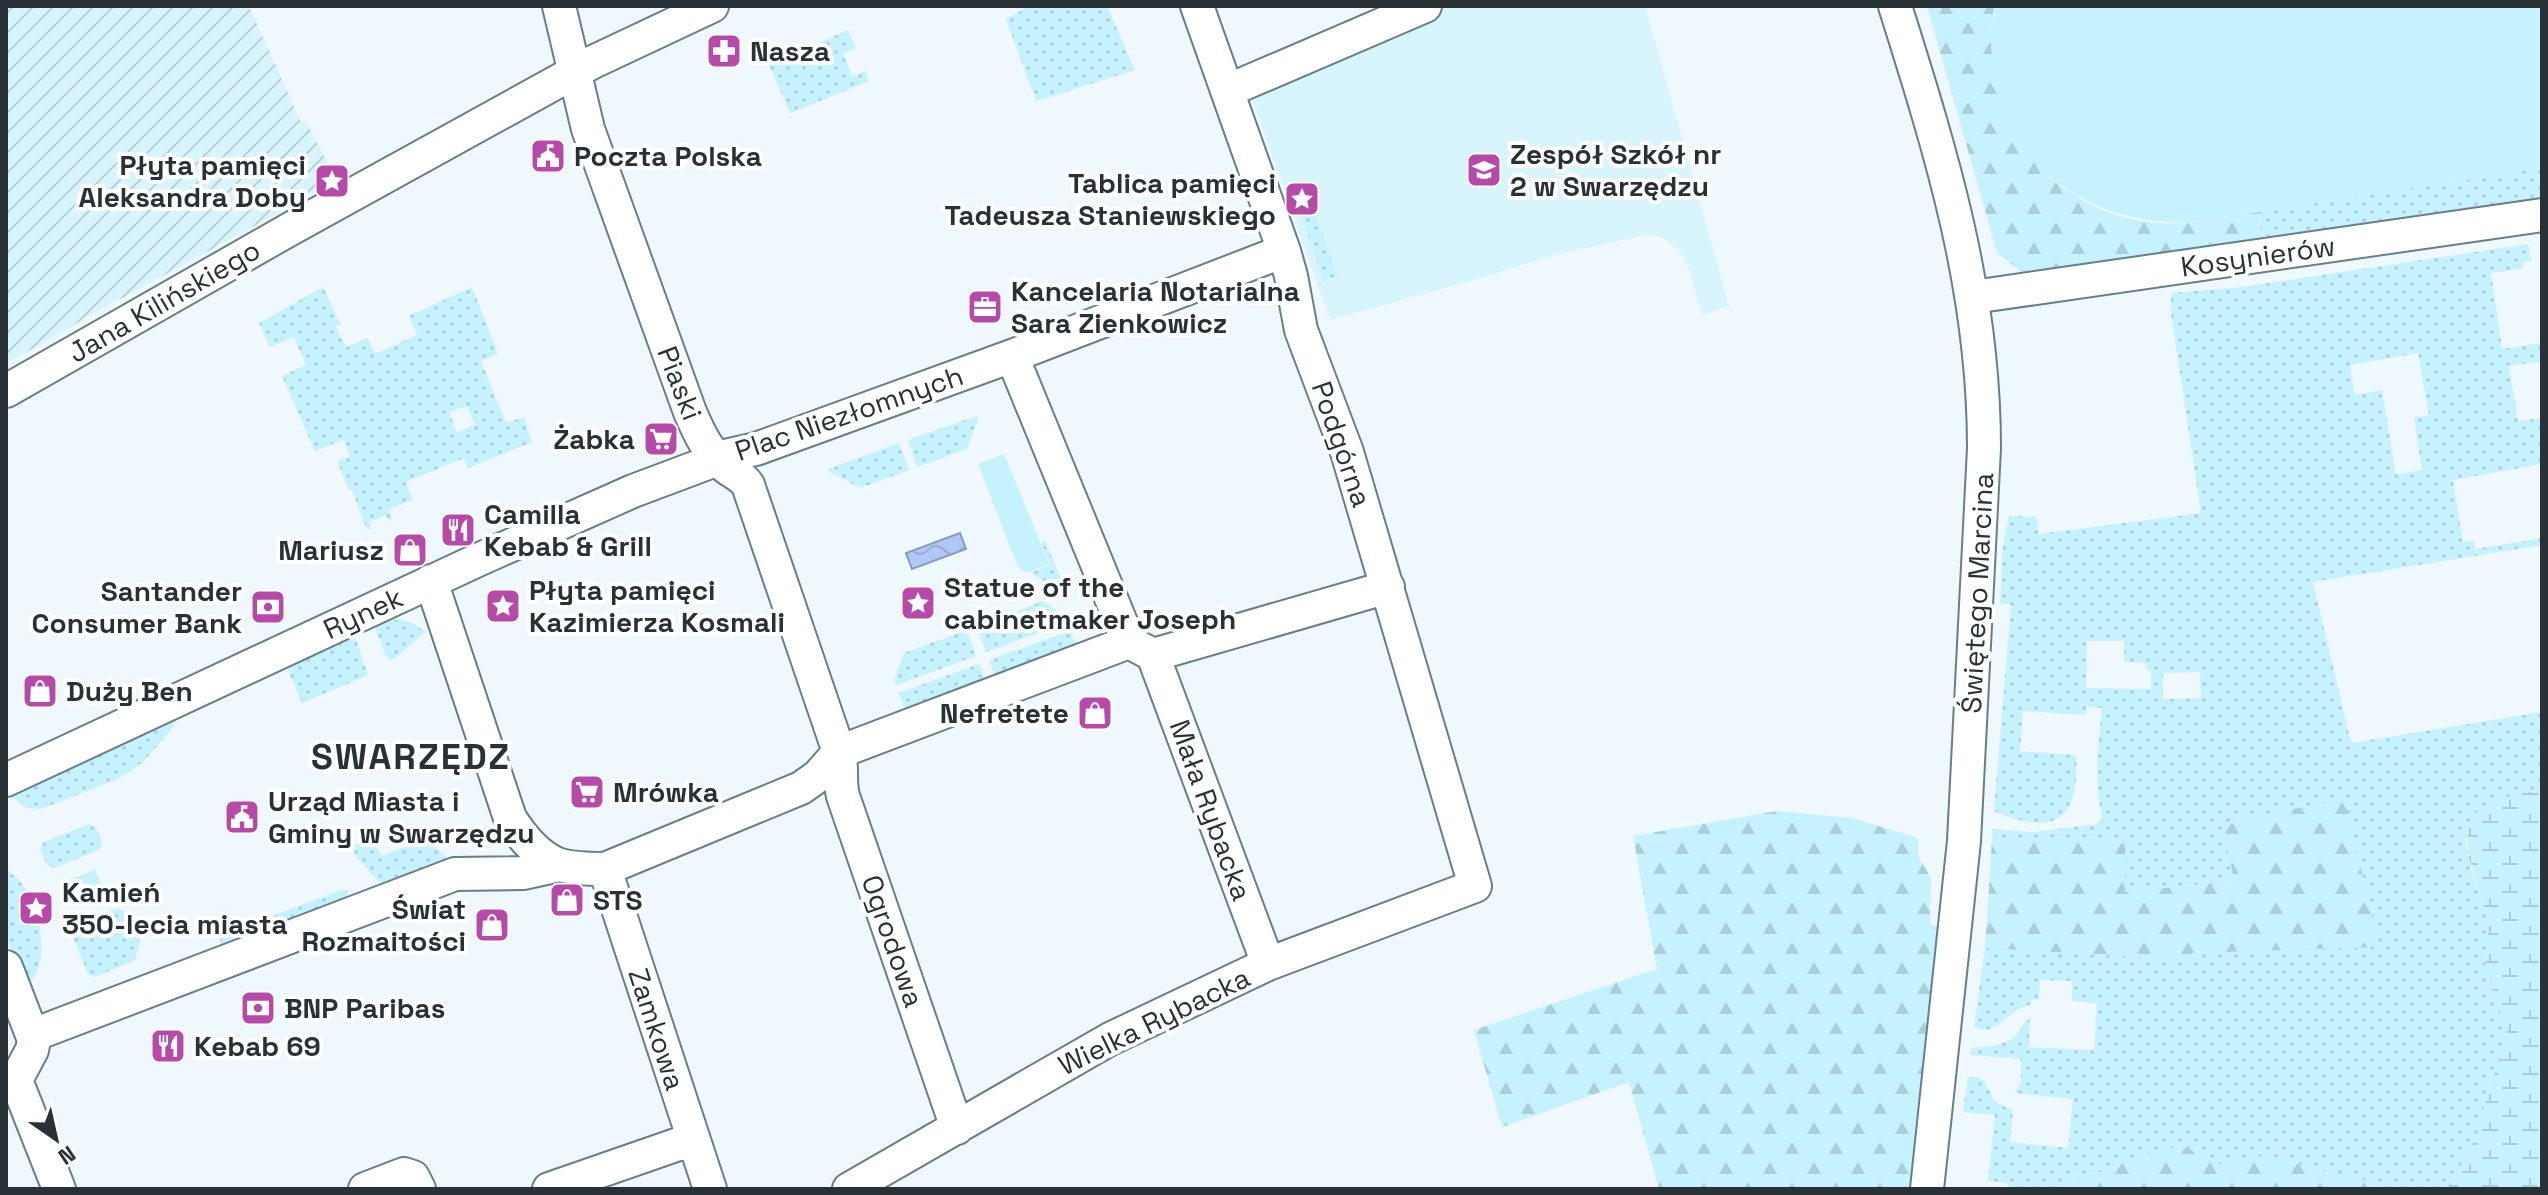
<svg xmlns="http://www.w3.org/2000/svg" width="2548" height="1195" font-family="'Space Grotesk',sans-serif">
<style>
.built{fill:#d8f5fd}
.industrial{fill:url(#industrial-furrows)}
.grass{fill:url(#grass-dots);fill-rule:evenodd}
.forest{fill:url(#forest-firs)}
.wetland{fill:url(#wetland-marsh)}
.park{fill:#c6f1ff}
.water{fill:url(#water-waves);stroke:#889bbc;stroke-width:2}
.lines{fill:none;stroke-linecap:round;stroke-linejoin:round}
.minor-casing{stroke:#677f86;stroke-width:36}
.minor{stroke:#fff;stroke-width:32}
.labels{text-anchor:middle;stroke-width:8;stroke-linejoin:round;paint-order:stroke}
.poi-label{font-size:28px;font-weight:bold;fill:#283236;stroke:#fff;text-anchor:start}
.street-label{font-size:28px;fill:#283236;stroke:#fff}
.district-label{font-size:36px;font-weight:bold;letter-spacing:2px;fill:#283236;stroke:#fff}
</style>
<defs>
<pattern id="industrial-furrows" width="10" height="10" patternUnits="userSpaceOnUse" patternTransform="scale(2)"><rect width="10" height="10" fill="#d8f5fd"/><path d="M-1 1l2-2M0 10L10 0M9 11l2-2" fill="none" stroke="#b9d2d9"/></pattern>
<pattern id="grass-dots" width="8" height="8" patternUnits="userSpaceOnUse" patternTransform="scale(2)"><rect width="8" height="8" fill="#c6f1ff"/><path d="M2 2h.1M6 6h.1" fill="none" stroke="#aacfdb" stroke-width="1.8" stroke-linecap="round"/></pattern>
<pattern id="forest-firs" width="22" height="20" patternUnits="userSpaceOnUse" patternTransform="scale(2)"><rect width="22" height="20" fill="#c6f1ff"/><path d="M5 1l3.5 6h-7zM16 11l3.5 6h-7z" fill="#aacfdb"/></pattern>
<pattern id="wetland-marsh" width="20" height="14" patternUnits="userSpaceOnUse" patternTransform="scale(2)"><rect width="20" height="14" fill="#c6f1ff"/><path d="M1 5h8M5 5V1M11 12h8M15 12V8" fill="none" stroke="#aacfdb"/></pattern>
<pattern id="water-waves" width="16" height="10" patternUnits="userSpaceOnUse" patternTransform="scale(2)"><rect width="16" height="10" fill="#b1c8f6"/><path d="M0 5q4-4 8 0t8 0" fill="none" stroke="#98acd4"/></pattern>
</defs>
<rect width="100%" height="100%" fill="#eff9fd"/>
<path class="built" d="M 1447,6 L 1645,6 L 1729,306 L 1702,315 L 1689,269 L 1680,251 L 1661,237 L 1647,235 L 1562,253 L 1474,280 L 1330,320 L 1251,95 Z"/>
<path class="industrial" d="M 6,6 L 249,6 L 301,122 L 306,121 L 336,179 L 295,204 L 100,310 L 6,364 Z"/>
<path class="grass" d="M 1030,6 L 1107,6 L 1135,70 L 1036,101 L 1006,19 Z
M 848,30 L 856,48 L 843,54 L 852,76 L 865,71 L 869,81 L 790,113 L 769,65 Z
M 2542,168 L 2542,199 L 2262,239 L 2258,212 Z
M 1305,186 L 1337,276 L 1324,281 L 1294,192 Z
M 2528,244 L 2531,261 L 2522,262 L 2523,268 L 2491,273 L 2502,349 L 2542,343 L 2542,361 L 2509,366 L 2518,421 L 2542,418 L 2542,464 L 2453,480 L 2463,542 L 2474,540 L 2475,549 L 2542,538 L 2542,545 L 2313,582 L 2351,743 L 2542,712 L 2542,790 C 2525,791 2510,796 2495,803 C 2441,825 2478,879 2488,920 C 2492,936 2484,951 2486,968 C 2489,994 2508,1017 2507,1044 C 2507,1059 2496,1070 2490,1082 C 2484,1095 2485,1111 2481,1124 C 2473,1147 2459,1168 2447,1189 L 2381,1189 L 2355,1176 L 2319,1171 L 2280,1158 L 2264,1156 L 2222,1165 L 2192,1150 L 2132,1159 L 2107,1172 L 2086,1173 L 2073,1177 L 2054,1189 L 2008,1189 L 2008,1183 L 1988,1181 L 1995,1115 L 1963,1112 L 1968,1077 C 1988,1077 1986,1085 1994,1101 L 2013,1110 L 2010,1142 L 2068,1148 L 2073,1099 L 2015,1093 L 2021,1082 L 2021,1059 L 1970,1055 L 1971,1048 C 1986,1046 2006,1047 2017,1034 C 2023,1028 2021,1023 2030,1019 L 2029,1047 L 2094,1050 L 2097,1003 L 2072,1001 L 2072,981 L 2040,980 L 2039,1000 L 2031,999 L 2031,1005 C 2008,1007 1994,1041 1974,1026 L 1985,948 L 2190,960 L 2191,953 L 2380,946 L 2223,823 L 2234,881 L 2124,892 L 2124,837 L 1992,838 L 1992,829 L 2034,832 L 2097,824 L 2102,819 L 2098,794 L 2097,759 L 2102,708 L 2087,707 L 2086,715 L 2023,711 L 2020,751 L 2076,755 C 2080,821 2054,837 1994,811 L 2011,605 L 2000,603 L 2003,545 L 2009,516 L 2036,517 L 2039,534 L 2201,513 L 2171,313 L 2171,293 L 2242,287 ZM 2418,353 L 2429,415 L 2414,418 L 2422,470 L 2396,474 L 2382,390 L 2355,395 L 2350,365 ZM 2087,641 L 2124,641 L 2124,662 L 2147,663 L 2147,670 L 2151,671 L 2151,689 L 2086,688 ZM 2200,672 L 2201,698 L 2163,699 L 2163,673 Z
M 323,287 L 340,324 L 336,326 L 346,347 L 368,338 L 375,354 L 417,335 L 409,316 L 472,287 L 498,354 L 481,361 L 506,423 L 524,417 L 532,442 L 468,468 L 464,458 L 406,482 L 413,500 L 389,509 L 392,519 L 389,521 L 386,515 L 369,522 L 371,529 L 367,530 L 352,490 L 349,490 L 337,461 L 350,456 L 343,440 L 315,451 L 282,376 L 306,365 L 294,337 L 270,347 L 259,323 ZM 467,406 L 475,425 L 457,432 L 449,412 Z
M 977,416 L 978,420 L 967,449 L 917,467 L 908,440 Z
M 899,443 L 909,470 L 860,488 L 830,472 L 828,469 Z
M 1045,540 L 1066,592 L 1062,593 L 1031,573 L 1050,564 L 1041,542 Z
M 1043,601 L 1065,616 L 1068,622 L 986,652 L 977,627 Z
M 401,619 L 414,624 L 425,632 L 395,658 L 390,660 L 386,656 L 374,624 Z
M 967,630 L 976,656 L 896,685 L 894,680 L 904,653 Z
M 1070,631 L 1079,651 L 997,681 L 989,660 Z
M 354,634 L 368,675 L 302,703 L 287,667 Z
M 979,664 L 987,685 L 907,715 L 899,693 Z
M 176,718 L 172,729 L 144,761 L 131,771 L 113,781 L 41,809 L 27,808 L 11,796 Z
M 89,824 L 96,827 L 102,844 L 99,850 L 54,868 L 47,865 L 40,849 L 44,842 Z
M 370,839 L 382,856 L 426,839 L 449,859 L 380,883 L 354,854 L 355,845 Z
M 6,869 C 13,874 20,879 24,887 C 40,914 53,962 26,987 L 6,937 Z
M 341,890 L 347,890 L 347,897 L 227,946 L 221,944 L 220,938 L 223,935 Z
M 118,908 L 126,912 L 140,942 L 135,960 L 95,977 L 88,974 L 72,934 L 75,926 Z"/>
<path class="forest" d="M 1927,6 L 1994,6 C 1977,114 2048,215 2160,223 C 2193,225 2226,217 2258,212 L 2262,239 L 2023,273 L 1997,253 Z
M 2344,799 L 2380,947 L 2191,953 L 2191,960 L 1985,948 L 1992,838 L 2125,837 L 2125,892 L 2234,881 L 2223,823 Z
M 1777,811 L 1852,818 L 1918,838 L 1918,856 L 1931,878 L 1930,924 L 1945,930 L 1918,1189 L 1659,1189 L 1629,1082 L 1502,1127 L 1474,1030 L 1657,969 L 1633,836 Z
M 2176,1147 L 2187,1148 L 2222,1165 L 2257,1156 L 2280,1158 L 2319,1171 L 2356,1176 L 2381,1189 L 2054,1189 L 2073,1177 L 2086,1173 L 2107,1172 L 2138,1156 Z"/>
<path class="wetland" d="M 2542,790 L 2542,1189 L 2447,1189 L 2475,1139 L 2484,1113 L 2487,1089 L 2507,1049 L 2506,1031 L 2485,968 L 2489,924 L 2468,855 L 2467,826 L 2475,813 L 2491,804 L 2515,794 Z"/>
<path class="park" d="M 1994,6 L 2542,6 L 2542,168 L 2194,222 C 2067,229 1973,134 1994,6 Z
M 1004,454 L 1049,564 L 1027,573 L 1018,567 L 978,464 Z
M 95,870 L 105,895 L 79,905 L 69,880 Z"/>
<path class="water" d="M 960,533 L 966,549 L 912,569 L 906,553 Z"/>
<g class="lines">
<defs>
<path id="minor" d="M 559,6 L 588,129 L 690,412 C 699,433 708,453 727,468 C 735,474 742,476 748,485 L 839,752 C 843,766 839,781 843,796 L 957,1128
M 1895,6 C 1942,155 1984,290 1984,448 L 1964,841 L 1927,1189
M 1227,91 L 1425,6
M 1973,297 L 2542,215
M 1012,356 L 1129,642 L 1153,655 L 1388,587
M 6,391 L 292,228 L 593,62 L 712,6
M 431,581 L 510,818 C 521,836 539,858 560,865 C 574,869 591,869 605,869 L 801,788 L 818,776 L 839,752 L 1129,642
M 1153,655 L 1268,964
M 6,780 L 480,559 L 633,491 L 729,455 L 756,449 L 1012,356 L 1284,251
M 605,869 L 710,1189
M 6,967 L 34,1040 L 32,1050 L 16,1080 L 59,1189
M 33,1035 L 455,874 L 524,873 L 560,865
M 365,1189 L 404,1174 L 413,1177 L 419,1189
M 549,1189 L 693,1139
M 849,1189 L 1110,1039 L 1268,964 L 1475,886 L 1347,452 L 1301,330 L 1291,276 L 1284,251 L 1197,6"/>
</defs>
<use href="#minor" class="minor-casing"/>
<use href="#minor" class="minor"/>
</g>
<defs>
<symbol id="pharmacy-square" viewBox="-11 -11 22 22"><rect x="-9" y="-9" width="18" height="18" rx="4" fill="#b749a8" stroke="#fff"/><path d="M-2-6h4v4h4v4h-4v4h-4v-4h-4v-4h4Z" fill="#fff"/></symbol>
<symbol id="civic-square" viewBox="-11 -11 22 22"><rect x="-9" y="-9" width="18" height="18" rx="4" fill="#b749a8" stroke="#fff"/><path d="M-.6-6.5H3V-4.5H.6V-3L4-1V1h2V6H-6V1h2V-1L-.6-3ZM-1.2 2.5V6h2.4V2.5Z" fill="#fff"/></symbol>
<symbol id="school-square" viewBox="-11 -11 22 22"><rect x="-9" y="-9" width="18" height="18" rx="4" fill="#b749a8" stroke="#fff"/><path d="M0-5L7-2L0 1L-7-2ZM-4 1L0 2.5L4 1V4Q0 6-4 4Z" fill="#fff"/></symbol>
<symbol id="sight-square" viewBox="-11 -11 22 22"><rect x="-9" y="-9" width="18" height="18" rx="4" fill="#b749a8" stroke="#fff"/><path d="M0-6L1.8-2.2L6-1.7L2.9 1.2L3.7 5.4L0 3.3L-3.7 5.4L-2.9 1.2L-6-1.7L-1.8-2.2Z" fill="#fff"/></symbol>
<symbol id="office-square" viewBox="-11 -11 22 22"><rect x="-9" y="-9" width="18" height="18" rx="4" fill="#b749a8" stroke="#fff"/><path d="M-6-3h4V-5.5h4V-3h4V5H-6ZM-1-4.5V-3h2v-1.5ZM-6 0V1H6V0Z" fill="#fff"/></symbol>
<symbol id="supermarket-square" viewBox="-11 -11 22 22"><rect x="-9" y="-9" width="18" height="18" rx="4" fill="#b749a8" stroke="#fff"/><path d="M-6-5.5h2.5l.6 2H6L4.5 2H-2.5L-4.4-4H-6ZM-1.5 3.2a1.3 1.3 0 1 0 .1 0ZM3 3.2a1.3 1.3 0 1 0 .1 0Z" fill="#fff"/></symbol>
<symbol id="restaurant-square" viewBox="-11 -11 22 22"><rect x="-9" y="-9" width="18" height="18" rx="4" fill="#b749a8" stroke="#fff"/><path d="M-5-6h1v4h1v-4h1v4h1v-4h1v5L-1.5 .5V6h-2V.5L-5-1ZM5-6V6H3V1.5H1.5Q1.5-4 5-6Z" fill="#fff"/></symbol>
<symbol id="shop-square" viewBox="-11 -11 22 22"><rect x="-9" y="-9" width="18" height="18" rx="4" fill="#b749a8" stroke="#fff"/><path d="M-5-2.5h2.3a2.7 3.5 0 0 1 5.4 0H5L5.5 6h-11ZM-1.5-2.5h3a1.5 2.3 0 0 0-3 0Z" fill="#fff"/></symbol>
<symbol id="bank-square" viewBox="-11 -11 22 22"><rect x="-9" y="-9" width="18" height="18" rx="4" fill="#b749a8" stroke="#fff"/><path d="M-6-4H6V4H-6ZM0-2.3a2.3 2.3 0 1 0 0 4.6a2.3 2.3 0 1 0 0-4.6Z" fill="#fff"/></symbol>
</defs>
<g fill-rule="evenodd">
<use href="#pharmacy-square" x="704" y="31" width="40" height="40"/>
<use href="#civic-square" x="528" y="136" width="40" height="40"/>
<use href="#school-square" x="1464" y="150" width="40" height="40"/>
<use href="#sight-square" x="312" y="161" width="40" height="40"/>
<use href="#sight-square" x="1282" y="179" width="40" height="40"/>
<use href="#office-square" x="965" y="287" width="40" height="40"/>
<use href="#supermarket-square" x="641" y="419" width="40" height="40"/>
<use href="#restaurant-square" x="438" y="510" width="40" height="40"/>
<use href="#shop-square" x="390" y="530" width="40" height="40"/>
<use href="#sight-square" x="898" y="583" width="40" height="40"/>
<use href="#sight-square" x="483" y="586" width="40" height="40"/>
<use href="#bank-square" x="248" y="587" width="40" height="40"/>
<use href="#shop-square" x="20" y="671" width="40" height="40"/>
<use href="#shop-square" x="1075" y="693" width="40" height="40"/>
<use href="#supermarket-square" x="567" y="772" width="40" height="40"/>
<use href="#civic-square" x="222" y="797" width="40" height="40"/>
<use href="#shop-square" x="547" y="880" width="40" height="40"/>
<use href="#sight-square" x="16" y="888" width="40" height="40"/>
<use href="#shop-square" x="472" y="905" width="40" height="40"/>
<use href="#bank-square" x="238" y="988" width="40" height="40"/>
<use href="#restaurant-square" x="148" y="1026" width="40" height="40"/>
</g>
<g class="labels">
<g class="poi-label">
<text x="750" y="61">Nasza</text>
<text x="1510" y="164">Zespół Szkół nr<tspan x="1510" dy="32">2 w Swarzędzu</tspan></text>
<text x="574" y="166">Poczta Polska</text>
<text x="306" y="175" text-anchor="end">Płyta pamięci<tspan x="306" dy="32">Aleksandra Doby</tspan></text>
<text x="1276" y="193" text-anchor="end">Tablica pamięci<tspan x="1276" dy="32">Tadeusza Staniewskiego</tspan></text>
<text x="1011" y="301">Kancelaria Notarialna<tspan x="1011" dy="32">Sara Zienkowicz</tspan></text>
<text x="635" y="449" text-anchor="end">Żabka</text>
<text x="484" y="524">Camilla<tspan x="484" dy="32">Kebab &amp; Grill</tspan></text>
<text x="384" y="560" text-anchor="end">Mariusz</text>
<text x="944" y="597">Statue of the<tspan x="944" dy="32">cabinetmaker Joseph</tspan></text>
<text x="529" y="600">Płyta pamięci<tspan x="529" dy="32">Kazimierza Kosmali</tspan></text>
<text x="242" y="601" text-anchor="end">Santander<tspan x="242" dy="32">Consumer Bank</tspan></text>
<text x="66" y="701">Duży Ben</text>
<text x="1069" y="723" text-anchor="end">Nefretete</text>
<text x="613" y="802">Mrówka</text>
<text x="268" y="811">Urząd Miasta i<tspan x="268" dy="32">Gminy w Swarzędzu</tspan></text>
<text x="62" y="902">Kamień<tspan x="62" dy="32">350-lecia miasta</tspan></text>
<text x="593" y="910">STS</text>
<text x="466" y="919" text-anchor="end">Świat<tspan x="466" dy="32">Rozmaitości</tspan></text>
<text x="284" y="1018">BNP Paribas</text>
<text x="194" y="1056">Kebab 69</text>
</g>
<g class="street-label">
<text transform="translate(2258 256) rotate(-8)" y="10">Kosynierów</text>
<text transform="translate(164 301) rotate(-30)" y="10">Jana Kilińskiego</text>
<text transform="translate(680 383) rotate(69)" y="10">Piaski</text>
<text transform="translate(849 413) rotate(-19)" y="10">Plac Niezłomnych</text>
<text transform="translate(1342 444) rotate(71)" y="10">Podgórna</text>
<text transform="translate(1977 593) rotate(-87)" y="10">Świętego Marcina</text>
<text transform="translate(363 613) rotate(-25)" y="10">Rynek</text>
<text transform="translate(1211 810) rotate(70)" y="10">Mała Rybacka</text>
<text transform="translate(893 941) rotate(71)" y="10">Ogrodowa</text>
<text transform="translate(1154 1021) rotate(-26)" y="10">Wielka Rybacka</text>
<text transform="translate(657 1029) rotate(72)" y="10">Zamkowa</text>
</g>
<g class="district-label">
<text x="411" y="769">SWARZĘDZ</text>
</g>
</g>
<rect width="2548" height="1195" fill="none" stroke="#283236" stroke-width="16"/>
<g transform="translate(56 1139) rotate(146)" stroke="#ffffff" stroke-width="6" paint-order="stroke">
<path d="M0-6L14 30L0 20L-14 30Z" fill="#283236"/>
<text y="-12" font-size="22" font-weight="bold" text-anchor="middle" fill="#283236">N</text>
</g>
</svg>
